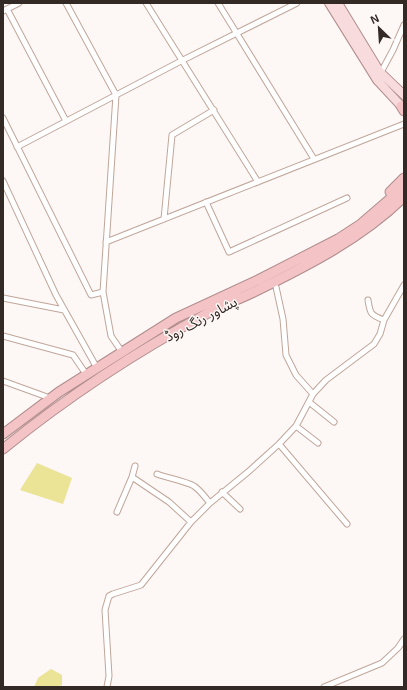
<svg xmlns="http://www.w3.org/2000/svg" width="407" height="690" font-family="Helvetica,'Noto Sans Arabic',sans-serif">
<style>
.green{fill:#ebe395}
.lines{fill:none;stroke-linecap:round;stroke-linejoin:round}
.street-casing{stroke:#c0a69a;stroke-width:7}
.primary-casing{stroke:#b08d8d;stroke-width:10}
.highway-casing{stroke:#b08d8d;stroke-width:11}
.street{stroke:#fff;stroke-width:5}
.primary{stroke:#f8dbdc;stroke-width:8}
.highway{stroke:#f3c3c5;stroke-width:9}
.labels{text-anchor:middle;stroke-width:3;stroke-linejoin:round;paint-order:stroke}
.street-label{font-size:14px;fill:#332925;stroke:#fdf7f5}
</style>
<rect width="100%" height="100%" fill="#fdf7f5"/>
<path class="green" d="M 37,463 L 72,478 L 63,504 L 20,490 Z
M 51,669 L 62,675 L 62,685 L 56,687 L 34,687 L 38,678 Z"/>
<g class="lines">
<defs>
<path id="street" d="M 146,3 C 183,63 221,122 258,182
M 218,3 L 314,159
M 7,9 L 66,121
M 3,11 L 19,3
M 380,74 L 393,50 L 404,25
M 3,118 L 91,295 L 103,292 L 116,95 L 66,3
M 17,147 L 181,61 L 297,3
M 3,181 L 56,295 L 97,368
M 206,202 L 229,252 L 347,198
M 164,219 L 172,135 L 214,110
M 106,242 L 404,124
M 276,287 L 283,319 L 286,355 L 296,375 L 313,394
M 103,292 L 111,336 L 122,352
M 3,298 L 64,310
M 368,300 C 370,313 370,315 384,320
M 3,336 L 73,355 L 86,374
M 3,381 L 50,398
M 309,402 L 334,422
M 296,426 L 318,443
M 279,444 L 347,524
M 157,474 C 167,478 185,481 194,486 C 200,490 205,497 210,503
M 132,477 L 135,466
M 222,492 L 240,509
M 117,512 L 132,477 L 169,502 L 191,522
M 107,687 L 109,676 L 105,610 L 109,596 L 113,594 L 141,585 L 191,522 L 210,503 L 248,472 L 279,444 L 296,426 L 313,394 L 326,380 L 374,344 L 380,334 L 384,320 L 404,285
M 324,687 L 382,663 L 398,648 L 404,639"/>
<path id="primary" d="M 329,3 L 377,80 L 404,109
M 338,3 L 380,72 L 404,95"/>
<path id="highway" d="M 401,106 L 404,111
M 390,192 L 404,178
M 3,434 L 59,392 L 176,318 L 258,280 L 338,239 L 361,224 L 404,187
M 3,449 C 67,397 137,351 210,312 C 224,305 239,299 254,292 C 307,266 361,239 404,197"/>
</defs>
<use href="#street" class="street-casing"/>
<use href="#primary" class="primary-casing"/>
<use href="#highway" class="highway-casing"/>
<use href="#street" class="street"/>
<use href="#primary" class="primary"/>
<use href="#highway" class="highway"/>
</g>
<g class="labels">
<g class="street-label">
<text transform="translate(201 319) rotate(-28)" y="5">پشاور رنگ روڈ</text>
</g>
</g>
<rect width="407" height="690" fill="none" stroke="#332925" stroke-width="8"/>
<g transform="translate(379 28) rotate(335)" stroke="#fdf7f5" stroke-width="3" paint-order="stroke">
<path d="M0-3L7 15L0 10L-7 15Z" fill="#332925"/>
<text y="-6" font-size="11" font-weight="bold" text-anchor="middle" fill="#332925">N</text>
</g>
</svg>
